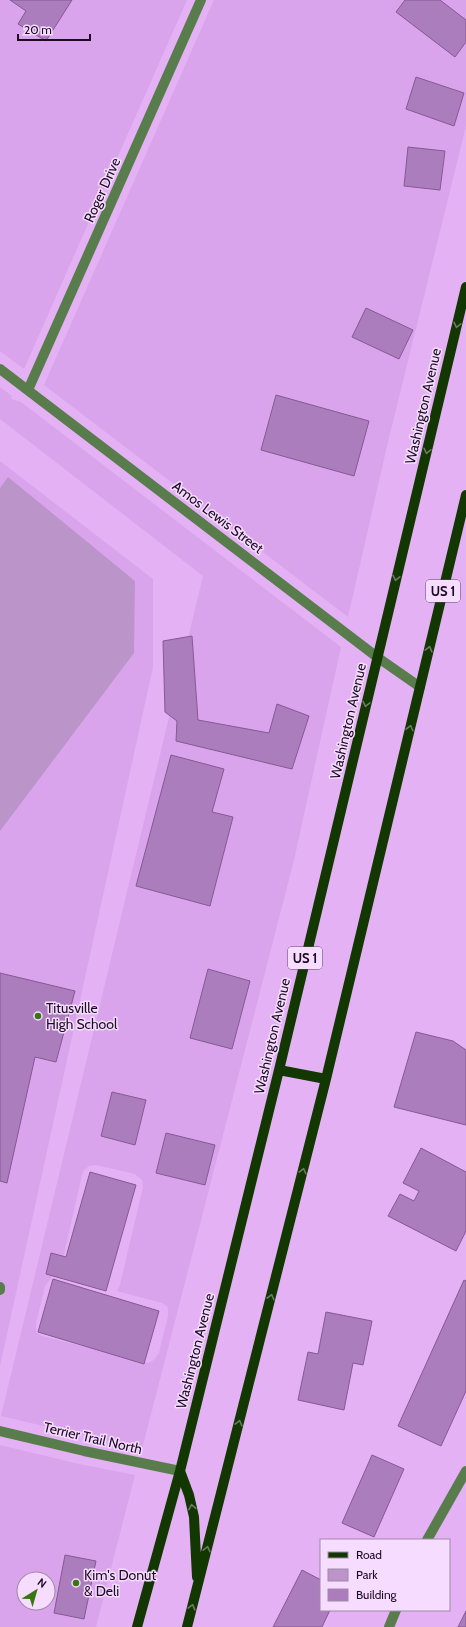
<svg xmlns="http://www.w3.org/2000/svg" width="466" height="1627" font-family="Cabin,sans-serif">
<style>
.built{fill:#d9a4ec;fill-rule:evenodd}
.green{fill:#bb94c9}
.building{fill:#ac7dbc;stroke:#865895}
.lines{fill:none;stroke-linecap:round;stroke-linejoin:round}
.minor{stroke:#597c4c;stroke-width:10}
.major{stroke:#123700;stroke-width:10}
.oneway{stroke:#6d7966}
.poi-dot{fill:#377612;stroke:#f6ddff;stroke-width:1.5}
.labels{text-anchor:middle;stroke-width:3;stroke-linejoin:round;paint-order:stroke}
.shield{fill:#f6ddff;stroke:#5e4a65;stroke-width:1}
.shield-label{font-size:13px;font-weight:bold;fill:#1d0b23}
.street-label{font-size:14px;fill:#1d0b23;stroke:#f6ddff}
.poi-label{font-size:14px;fill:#1d0b23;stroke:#f6ddff;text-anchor:start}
</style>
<rect width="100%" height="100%" fill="#e3b1f4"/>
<path class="built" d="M 0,0 L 187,0 L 24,369 L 0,351 Z
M 214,0 L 466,0 L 466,126 L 387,446 L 348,617 L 44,385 Z
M 0,387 L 12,396 L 11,399 L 21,402 L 341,647 L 294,860 L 142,1449 L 1,1416 L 203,576 L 0,419 ZM 96,1165 L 135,1174 L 142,1180 L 143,1187 L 120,1285 L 117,1291 L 162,1303 L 167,1306 L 168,1309 L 168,1316 L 159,1353 L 154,1360 L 148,1363 L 42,1336 L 37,1333 L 36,1330 L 36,1323 L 45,1286 L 52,1277 L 59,1276 L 82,1175 L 83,1171 L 89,1166 Z
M 0,461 L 153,579 L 153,667 L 0,1366 Z
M 0,1445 L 79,1464 L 135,1475 L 96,1627 L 0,1627 ZM 24,1579 L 48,1579 L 48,1603 L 24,1603 Z"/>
<path class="green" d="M 8,477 L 135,581 L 134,653 L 0,831 L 0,488 Z"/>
<path class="building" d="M 10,0 L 72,0 L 46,41 L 18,24 L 26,11 Z
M 405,0 L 440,0 L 466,20 L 466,42 L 455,57 L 396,12 Z
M 416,77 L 464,93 L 454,126 L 406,109 Z
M 408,147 L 445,151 L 440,190 L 404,186 Z
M 366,308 L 413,330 L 399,359 L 352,337 Z
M 276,395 L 369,421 L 354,476 L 261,450 Z
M 192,636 L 198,720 L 269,733 L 277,704 L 309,716 L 292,769 L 176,741 L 177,721 L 165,712 L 163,641 Z
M 171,755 L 224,769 L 212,812 L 233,817 L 210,906 L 136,886 Z
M 208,969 L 250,981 L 232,1049 L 190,1038 Z
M 0,973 L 75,991 L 56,1062 L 35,1057 L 7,1183 L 0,1181 Z
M 416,1032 L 453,1041 L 466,1050 L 466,1125 L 394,1107 Z
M 112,1092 L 146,1100 L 135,1145 L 101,1136 Z
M 166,1133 L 215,1145 L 205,1185 L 156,1173 Z
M 421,1148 L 466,1172 L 466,1231 L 456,1251 L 388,1216 L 400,1194 L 414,1201 L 419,1191 L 403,1183 Z
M 90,1172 L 136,1185 L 106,1291 L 46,1274 L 51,1253 L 66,1257 Z
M 53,1279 L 159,1311 L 144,1364 L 38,1332 Z
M 464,1280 L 466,1281 L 466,1391 L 441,1446 L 398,1426 Z
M 326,1312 L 372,1321 L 363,1365 L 353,1363 L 344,1410 L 298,1400 L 308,1352 L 318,1354 Z
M 372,1455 L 404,1469 L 374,1537 L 342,1523 Z
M 65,1555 L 96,1561 L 84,1619 L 54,1613 Z
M 302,1570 L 321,1580 L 321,1610 L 330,1610 L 322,1627 L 273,1627 Z
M 466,1611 L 466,1627 L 458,1627 Z"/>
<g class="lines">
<path class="minor" d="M 0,369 L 377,657 L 420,687
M 28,390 L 201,0
M 0,1287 L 0,1290
M 0,1431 L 84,1451 L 180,1471
M 427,1540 L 466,1471
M 389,1627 L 396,1610"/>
<path class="major" d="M 279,1070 L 326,1079
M 180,1471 L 189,1495 L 194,1517 L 197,1577
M 137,1627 L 180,1471 L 279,1070 L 466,287
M 187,1627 L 326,1079 L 466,495"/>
</g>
<defs><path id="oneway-chevron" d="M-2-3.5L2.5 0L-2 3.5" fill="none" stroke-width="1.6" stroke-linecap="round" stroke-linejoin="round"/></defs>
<g class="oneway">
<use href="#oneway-chevron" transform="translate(457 325) rotate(103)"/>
<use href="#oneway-chevron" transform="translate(427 451) rotate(103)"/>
<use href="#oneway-chevron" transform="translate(396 578) rotate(103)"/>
<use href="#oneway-chevron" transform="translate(429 649) rotate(-76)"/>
<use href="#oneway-chevron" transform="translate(366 704) rotate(103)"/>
<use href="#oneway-chevron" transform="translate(410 728) rotate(-77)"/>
<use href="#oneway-chevron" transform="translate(303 1171) rotate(-76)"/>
<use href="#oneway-chevron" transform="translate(271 1297) rotate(-76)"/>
<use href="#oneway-chevron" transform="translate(239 1423) rotate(-76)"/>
<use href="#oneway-chevron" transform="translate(192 1507) rotate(-101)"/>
<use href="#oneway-chevron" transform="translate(207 1549) rotate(-76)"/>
<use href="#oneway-chevron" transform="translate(192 1607) rotate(-75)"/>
</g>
<g class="poi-dot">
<circle cx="38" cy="1016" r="4"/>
<circle cx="76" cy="1583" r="4"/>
</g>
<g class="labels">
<g class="shield">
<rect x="426" y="580" width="34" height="22" rx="3"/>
<rect x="288" y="947" width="34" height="22" rx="3"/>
</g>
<g class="shield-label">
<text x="443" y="596">US 1</text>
<text x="305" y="963">US 1</text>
</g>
<g class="street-label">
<text transform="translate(102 190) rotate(-66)" y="5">Roger Drive</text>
<text transform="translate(423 406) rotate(-77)" y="5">Washington Avenue</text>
<text transform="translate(218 517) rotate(37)" y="5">Amos Lewis Street</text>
<text transform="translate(348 721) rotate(-77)" y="5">Washington Avenue</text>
<text transform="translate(272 1036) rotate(-77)" y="5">Washington Avenue</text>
<text transform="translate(195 1351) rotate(-76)" y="5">Washington Avenue</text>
<text transform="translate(93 1438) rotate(13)" y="5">Terrier Trail North</text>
</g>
<g class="poi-label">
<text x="46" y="1013">Titusville<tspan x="46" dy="16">High School</tspan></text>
<text x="84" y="1580">Kim's Donut<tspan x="84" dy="16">&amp; Deli</tspan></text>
</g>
</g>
<rect x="320" y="1539" width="130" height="72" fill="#f6ddff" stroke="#9f89a7"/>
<rect x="328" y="1552" width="20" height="6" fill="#123700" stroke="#9f89a7"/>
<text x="356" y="1559" font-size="12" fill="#1d0b23">Road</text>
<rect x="328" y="1569" width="20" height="12" fill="#bb94c9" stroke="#9f89a7"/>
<text x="356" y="1579" font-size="12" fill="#1d0b23">Park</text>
<rect x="328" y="1589" width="20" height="12" fill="#ac7dbc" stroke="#9f89a7"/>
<text x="356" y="1599" font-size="12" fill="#1d0b23">Building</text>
<g transform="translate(36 1591) rotate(37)"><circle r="19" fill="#f6ddff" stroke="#9f89a7"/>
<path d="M0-3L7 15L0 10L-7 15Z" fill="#377612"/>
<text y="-6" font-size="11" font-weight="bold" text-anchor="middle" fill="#1d0b23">N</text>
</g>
<path d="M18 34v6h72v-6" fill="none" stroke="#1d0b23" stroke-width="2"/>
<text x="24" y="34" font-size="12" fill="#1d0b23" stroke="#f6ddff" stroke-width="3" paint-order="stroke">20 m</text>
</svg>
